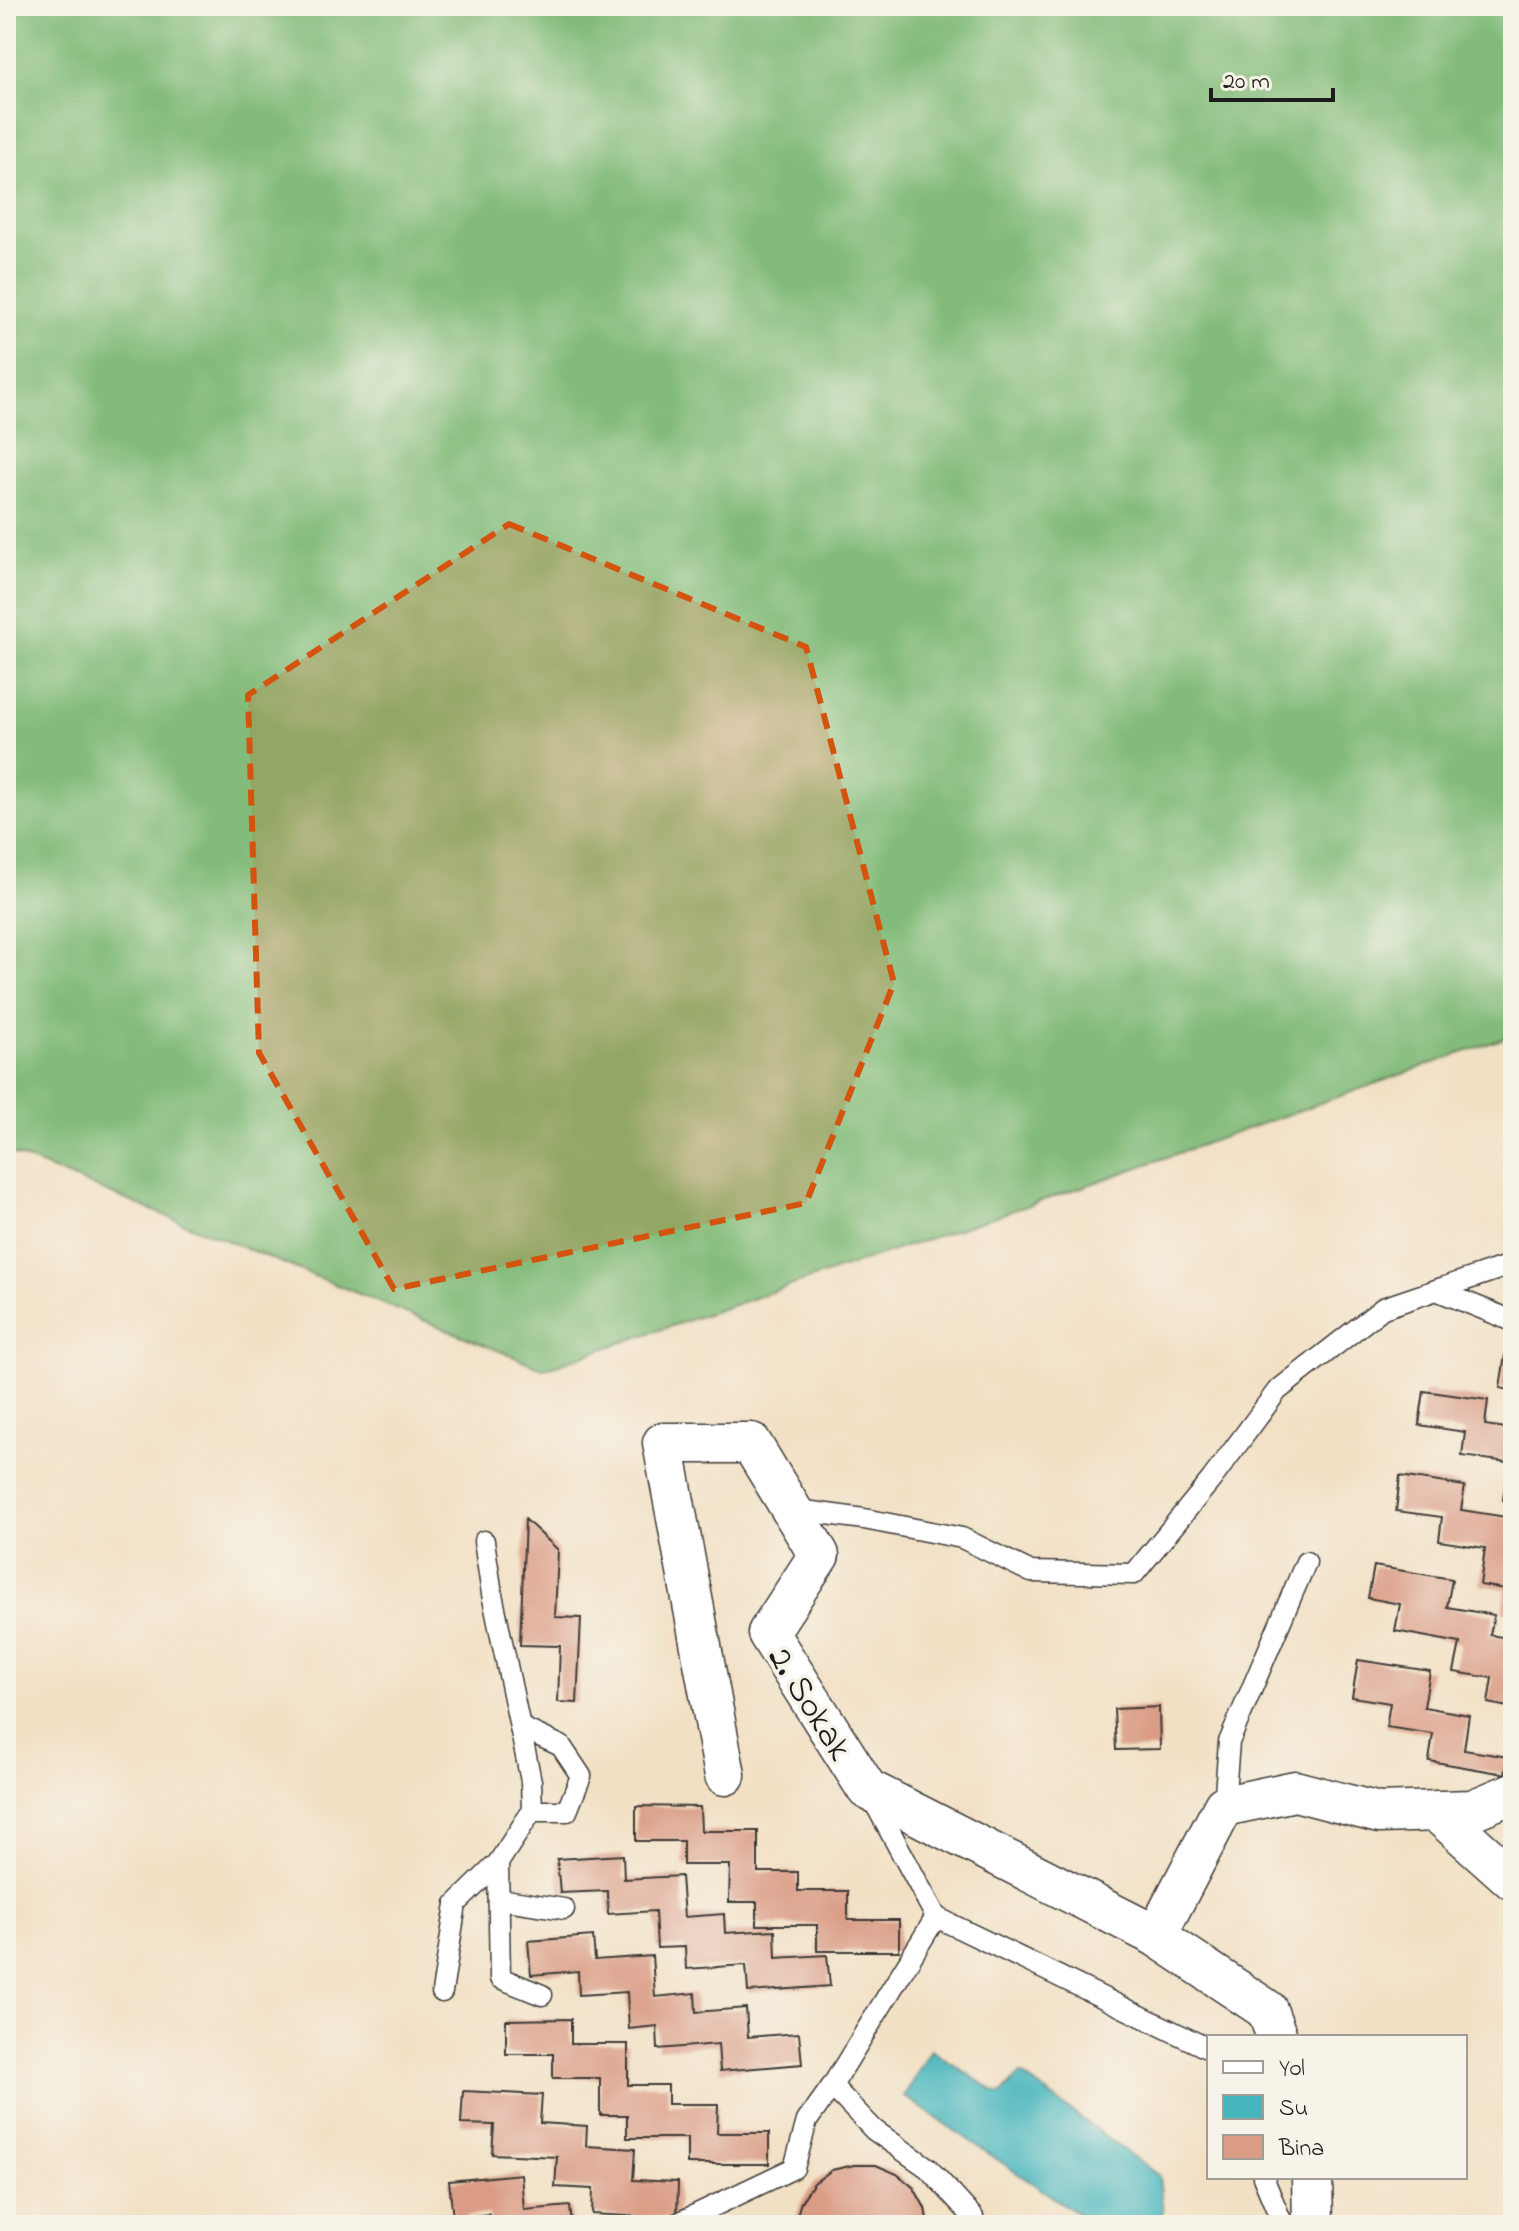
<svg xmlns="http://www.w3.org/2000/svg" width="1519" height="2231" font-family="'Indie Flower',sans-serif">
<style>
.forest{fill:#83bc7a;stroke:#506c4b;stroke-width:2}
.water{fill:#46b6bd;stroke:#31696c;stroke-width:2}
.building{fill:#da9c85}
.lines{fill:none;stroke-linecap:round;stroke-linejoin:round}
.lane-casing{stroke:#3c3935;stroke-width:23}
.street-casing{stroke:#3c3935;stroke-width:43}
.lane{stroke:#fff;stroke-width:20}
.street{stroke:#fff;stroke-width:40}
.marked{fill:#d4530e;fill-opacity:0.2;stroke:#d4530e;stroke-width:6;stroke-dasharray:16 10;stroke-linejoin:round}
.labels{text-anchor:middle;stroke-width:7;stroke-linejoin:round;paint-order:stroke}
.street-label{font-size:36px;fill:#1c1c1c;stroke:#f7f3e8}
</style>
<rect width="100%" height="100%" fill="#f7f3e8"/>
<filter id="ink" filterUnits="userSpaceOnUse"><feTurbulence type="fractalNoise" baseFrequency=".0125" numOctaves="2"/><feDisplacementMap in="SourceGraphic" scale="16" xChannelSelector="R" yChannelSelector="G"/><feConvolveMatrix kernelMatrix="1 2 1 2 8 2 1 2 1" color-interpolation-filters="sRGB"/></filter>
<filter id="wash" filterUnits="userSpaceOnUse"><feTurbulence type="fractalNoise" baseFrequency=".006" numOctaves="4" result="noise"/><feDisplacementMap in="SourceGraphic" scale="32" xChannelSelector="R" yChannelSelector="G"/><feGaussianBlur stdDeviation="1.8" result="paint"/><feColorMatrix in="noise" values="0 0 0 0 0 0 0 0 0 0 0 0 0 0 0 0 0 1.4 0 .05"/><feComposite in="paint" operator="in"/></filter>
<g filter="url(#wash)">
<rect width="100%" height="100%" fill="#f2e0c4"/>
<path class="forest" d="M 6,6 L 1513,6 L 1513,1035 L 1085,1186 L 544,1369 L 6,1151 Z"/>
<path class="water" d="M 931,2050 L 1000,2095 L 1021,2074 L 1159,2176 L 1163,2212 L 1153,2225 L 1094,2225 L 904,2096 Z"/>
<g id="blocks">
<path class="building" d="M 1505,1355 L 1513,1357 L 1513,1391 L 1500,1388 Z
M 1424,1391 L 1488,1400 L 1485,1425 L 1513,1429 L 1513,1501 L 1503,1500 L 1508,1462 L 1462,1456 L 1465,1432 L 1419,1425 Z
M 1400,1476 L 1465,1486 L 1461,1510 L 1513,1518 L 1513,1613 L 1503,1612 L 1506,1589 L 1480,1585 L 1485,1548 L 1439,1541 L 1442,1517 L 1396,1511 Z
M 525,1519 L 558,1550 L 555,1617 L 581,1618 L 577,1703 L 558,1702 L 560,1646 L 520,1645 Z
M 1374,1566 L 1452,1579 L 1447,1607 L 1494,1615 L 1490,1635 L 1513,1639 L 1513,1708 L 1488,1703 L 1492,1678 L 1454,1672 L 1460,1643 L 1395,1631 L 1400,1604 L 1368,1598 Z
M 1358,1660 L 1430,1671 L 1424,1707 L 1469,1715 L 1464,1750 L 1508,1757 L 1505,1774 L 1429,1761 L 1433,1734 L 1386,1727 L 1390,1703 L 1352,1697 Z
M 1159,1707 L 1160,1749 L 1116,1750 L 1114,1709 Z
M 636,1806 L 700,1807 L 701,1831 L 758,1831 L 758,1872 L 798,1872 L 798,1891 L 848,1891 L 848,1920 L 899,1920 L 899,1951 L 817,1951 L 817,1925 L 757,1925 L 757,1902 L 729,1902 L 730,1865 L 683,1865 L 683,1841 L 636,1841 Z
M 623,1855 L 624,1879 L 681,1876 L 684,1917 L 724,1914 L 725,1933 L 775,1930 L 776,1958 L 827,1955 L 830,1986 L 748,1992 L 746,1965 L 686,1969 L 685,1947 L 657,1948 L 655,1911 L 608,1914 L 607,1891 L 560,1893 L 557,1859 Z
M 593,1936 L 595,1960 L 652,1956 L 655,1997 L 695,1993 L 696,2012 L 746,2008 L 748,2037 L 799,2033 L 802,2064 L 720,2071 L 718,2044 L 658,2049 L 657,2026 L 629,2029 L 627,1992 L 579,1995 L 578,1971 L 531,1975 L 528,1941 Z
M 571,2019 L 571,2044 L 628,2044 L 628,2085 L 668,2085 L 668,2104 L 718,2104 L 717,2133 L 769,2133 L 769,2164 L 687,2164 L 687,2138 L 627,2138 L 627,2115 L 600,2115 L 600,2078 L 553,2078 L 553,2054 L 506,2054 L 506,2020 Z
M 463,2091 L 542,2095 L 540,2123 L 587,2126 L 586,2146 L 635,2149 L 633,2180 L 678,2182 L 677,2219 L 592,2214 L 593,2189 L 555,2187 L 557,2157 L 492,2154 L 494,2125 L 461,2124 Z
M 854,2165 L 876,2165 L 897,2174 L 914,2188 L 925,2208 L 928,2225 L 794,2225 L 801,2202 L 814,2183 L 832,2170 Z
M 521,2174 L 524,2210 L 570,2206 L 572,2225 L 491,2225 L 489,2214 L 453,2218 L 449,2181 Z"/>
</g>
</g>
<g filter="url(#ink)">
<use href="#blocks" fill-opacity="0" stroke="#3c3935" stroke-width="2"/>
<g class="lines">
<defs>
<path id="lane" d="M 1436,1290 L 1513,1321
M 790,1509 L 864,1519 L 962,1538 L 1031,1572 L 1134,1574 L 1211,1480 L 1277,1391 L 1383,1308 L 1513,1264
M 520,1727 L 531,1781 L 532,1811
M 871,1796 L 936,1917 L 1209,2049
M 1224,1806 L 1229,1742 L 1306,1562
M 498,1863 L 500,1978 L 542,1995
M 499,1899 L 564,1909
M 936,1917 L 832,2086 L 874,2130 L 928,2168 L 973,2217 L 971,2225
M 442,1992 L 456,1904 L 498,1863 L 532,1811 L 567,1811 L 581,1776 L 561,1746 L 520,1727 L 492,1594 L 484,1541
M 1263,2177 L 1283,2225
M 674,2225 L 794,2168 L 807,2121 L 832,2086"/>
<path id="street" d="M 725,1775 L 663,1443 L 751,1443 L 819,1555 L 768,1633 L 867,1789 L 1156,1936 L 1267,2010 L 1277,2037
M 1436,1811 L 1513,1880
M 1156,1936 L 1224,1806 L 1295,1791 L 1379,1813 L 1472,1810 L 1513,1793
M 1312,2177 L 1313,2225"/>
</defs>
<use href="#lane" class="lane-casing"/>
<use href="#street" class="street-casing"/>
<use href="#lane" class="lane"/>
<use href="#street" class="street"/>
</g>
</g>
<path class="marked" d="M 509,524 L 806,647 L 894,983 L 806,1203 L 394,1289 L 259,1053 L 248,695 Z"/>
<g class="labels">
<g class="street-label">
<text transform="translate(812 1702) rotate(58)" y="13">2. Sokak</text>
</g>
</g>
<rect width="1519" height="2231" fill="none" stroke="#f7f3e8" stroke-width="32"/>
<rect x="1207" y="2035" width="260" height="144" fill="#f7f3e8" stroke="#9f9d96" stroke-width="2"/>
<rect x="1223" y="2061" width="40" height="12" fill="#ffffff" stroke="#9f9d96" stroke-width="2"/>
<text x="1279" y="2075" font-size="24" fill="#1c1c1c">Yol</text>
<rect x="1223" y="2095" width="40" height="24" fill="#46b6bd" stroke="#9f9d96" stroke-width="2"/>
<text x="1279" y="2115" font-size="24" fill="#1c1c1c">Su</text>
<rect x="1223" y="2135" width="40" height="24" fill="#da9c85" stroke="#9f9d96" stroke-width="2"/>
<text x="1279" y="2155" font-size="24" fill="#1c1c1c">Bina</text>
<path d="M1211 88v12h122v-12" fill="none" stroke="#1c1c1c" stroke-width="4"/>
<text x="1223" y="88" font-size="24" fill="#1c1c1c" stroke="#f7f3e8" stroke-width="6" paint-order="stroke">20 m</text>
</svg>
